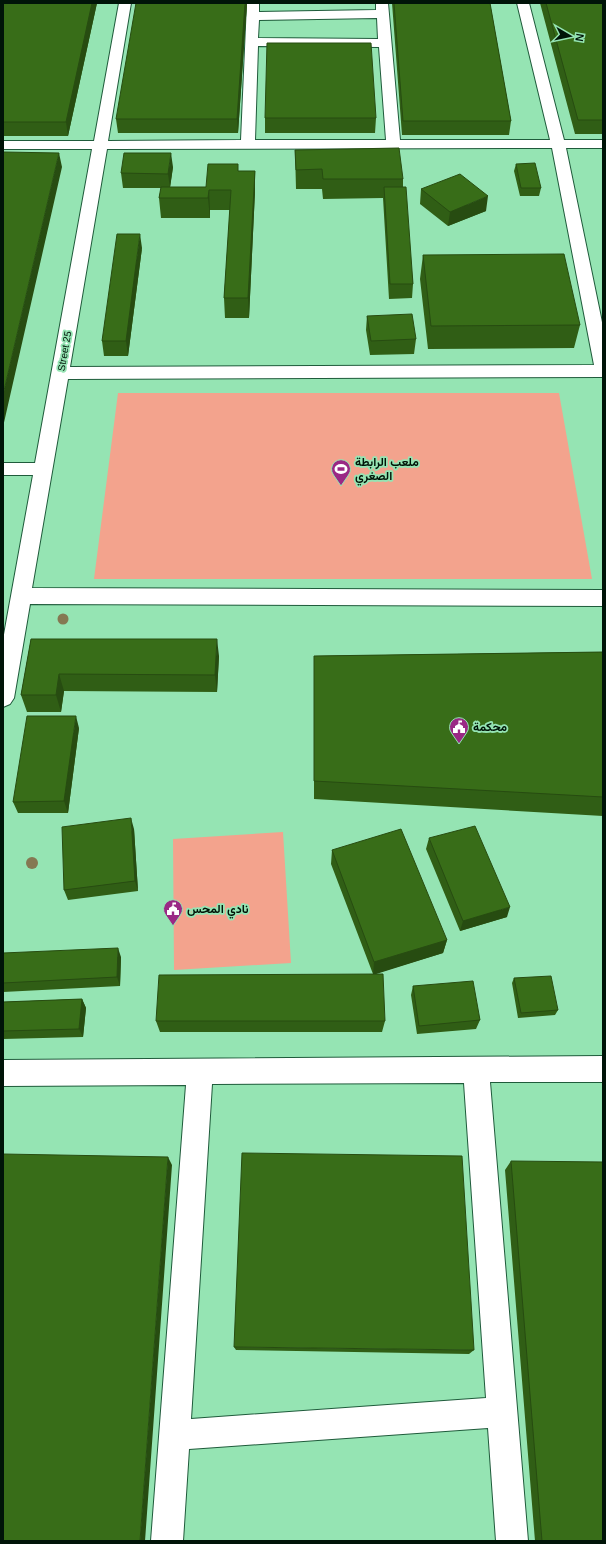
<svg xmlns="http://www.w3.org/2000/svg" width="606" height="1544" font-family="Helvetica,Vazirmatn,sans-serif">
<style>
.green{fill:#f3a38d}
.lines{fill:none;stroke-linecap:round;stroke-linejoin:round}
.minor-casing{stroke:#1f5b3b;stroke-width:2}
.minor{fill:#fff;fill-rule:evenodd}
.tree{fill:#857852}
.wall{fill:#305e15}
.shaded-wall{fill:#274c11}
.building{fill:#386d18;stroke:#274c11}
.labels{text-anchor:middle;stroke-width:3.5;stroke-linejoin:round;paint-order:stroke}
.far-street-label{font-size:10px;fill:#001408;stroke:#95e4b3}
.poi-label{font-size:12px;font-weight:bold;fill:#001408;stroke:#95e4b3;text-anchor:start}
</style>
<rect width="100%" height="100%" fill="#95e4b3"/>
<path class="green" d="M 118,393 L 559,393 L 592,579 L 94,579 Z
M 283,832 L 291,963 L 174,970 L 173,839 Z"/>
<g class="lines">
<defs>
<path id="minor" d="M 119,3 L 131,3 L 108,141 L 241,140 L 247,3 L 259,3 L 259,12 L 376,10 L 376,3 L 388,3 L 400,140 L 550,140 L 517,3 L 529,3 L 564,140 L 603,140 L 603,148 L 566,148 L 603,327 L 603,377 L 68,379 L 32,588 L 603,590 L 603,606 L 30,604 L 14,698 L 10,704 L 3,707 L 3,640 L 33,475 L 3,475 L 3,463 L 35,463 L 92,149 L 3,149 L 3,141 L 94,141 ZM 377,18 L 378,39 L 258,38 L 259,20 ZM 258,46 L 379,47 L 386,140 L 255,140 ZM 552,148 L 594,365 L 70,367 L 107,149 Z
M 603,1056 L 603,1082 L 490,1082 L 528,1541 L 496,1541 L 488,1428 L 189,1449 L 183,1541 L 151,1541 L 186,1085 L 3,1086 L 3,1060 ZM 464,1083 L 486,1398 L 191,1419 L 212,1084 Z"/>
</defs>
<use href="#minor" class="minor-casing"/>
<use href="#minor" class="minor"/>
</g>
<g class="tree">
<circle cx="63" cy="619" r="5.5"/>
<circle cx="32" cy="863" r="6"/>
</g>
<path class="wall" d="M 3,3 L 97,3 L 68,136 L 3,136 Z
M 247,3 L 238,133 L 118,133 L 116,119 Z
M 279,3 L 372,3 L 279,4 Z
M 392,3 L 490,3 L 511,121 L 509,135 L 402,135 Z
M 540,3 L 603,3 L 603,134 L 575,134 Z
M 265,118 L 376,118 L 375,133 L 265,133 Z
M 295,150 L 403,179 L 403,187 L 413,284 L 412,298 L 389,299 L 383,198 L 323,199 L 322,189 L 296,189 Z
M 516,164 L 541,188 L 539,196 L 520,196 L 514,171 Z
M 173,167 L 170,187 L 206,187 L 238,171 L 255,171 L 255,191 L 249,318 L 225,318 L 224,298 L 230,210 L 210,210 L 210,218 L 161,218 L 159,198 L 161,188 L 123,188 L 121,173 Z
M 421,189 L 486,211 L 448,226 L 420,204 Z
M 142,248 L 128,356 L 104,356 L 102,341 Z
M 423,255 L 580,325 L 574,348 L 428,349 L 420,279 Z
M 367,316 L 416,339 L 414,354 L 370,355 L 366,330 Z
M 31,639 L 219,656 L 217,692 L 64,691 L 61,712 L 27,712 L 21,695 Z
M 603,652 L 603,816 L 314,799 L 314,656 Z
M 79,728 L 68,813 L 18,813 L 13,802 Z
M 134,829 L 138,891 L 68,900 L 64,890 Z
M 429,838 L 507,917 L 460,931 L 426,849 Z
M 332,850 L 447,940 L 443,953 L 374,974 L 385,1021 L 382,1032 L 160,1032 L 156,1021 L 373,974 L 331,864 Z
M 3,953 L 121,957 L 120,986 L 3,992 Z
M 514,978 L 558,1010 L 555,1015 L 518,1018 L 512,983 Z
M 413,986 L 480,1020 L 476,1029 L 417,1034 L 411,995 Z
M 82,999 L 86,1008 L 83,1037 L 3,1039 L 3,1002 Z
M 511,1161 L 603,1541 L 535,1541 L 505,1170 Z
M 234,1347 L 474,1350 L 469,1354 L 236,1350 Z"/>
<path class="shaded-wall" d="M 92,3 L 97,3 L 68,136 L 66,122 Z
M 245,3 L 247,3 L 238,133 L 237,119 Z
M 59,153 L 62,167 L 3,427 L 3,395 Z
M 171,153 L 173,167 L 170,188 L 168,174 Z
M 255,171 L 255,191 L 249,318 L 248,298 Z
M 209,190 L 210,210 L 210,218 L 208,198 Z
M 488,196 L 486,211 L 448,226 L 450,212 Z
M 140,234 L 142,248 L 128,356 L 126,341 Z
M 217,639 L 219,656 L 217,692 L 215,675 Z
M 59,674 L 64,691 L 61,712 L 56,695 Z
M 76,716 L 79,728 L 68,813 L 64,801 Z
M 131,818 L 134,829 L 138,891 L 135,881 Z
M 510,907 L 507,917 L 460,931 L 463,921 Z
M 447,940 L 443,953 L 373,975 L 374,962 Z
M 118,948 L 121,957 L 120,986 L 117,977 Z
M 82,999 L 86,1008 L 83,1037 L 79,1029 Z
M 168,1157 L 172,1165 L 145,1541 L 140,1541 Z"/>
<path class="building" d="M 3,3 L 92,3 L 66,122 L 3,122 Z
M 136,3 L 245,3 L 237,119 L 116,119 Z
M 394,3 L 490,3 L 511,121 L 403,121 Z
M 546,3 L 603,3 L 603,120 L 578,120 Z
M 267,43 L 371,43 L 376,118 L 265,118 Z
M 399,148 L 403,179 L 323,179 L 322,169 L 296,170 L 295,150 Z
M 3,152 L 59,153 L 3,395 Z
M 124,153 L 171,153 L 168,174 L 121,173 Z
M 535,163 L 541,188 L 521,188 L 516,164 Z
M 208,164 L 238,164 L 238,171 L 255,171 L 248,298 L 224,298 L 231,190 L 209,190 L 208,198 L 159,198 L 161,187 L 206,187 Z
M 460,174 L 488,196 L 450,212 L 421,189 Z
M 384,187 L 406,187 L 413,284 L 390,284 Z
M 117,234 L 140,234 L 126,341 L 102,341 Z
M 564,254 L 580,325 L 431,326 L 423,255 Z
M 412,314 L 416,339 L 371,341 L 367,316 Z
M 31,639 L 217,639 L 215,675 L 59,674 L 56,695 L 21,695 Z
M 603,652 L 603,797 L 314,781 L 314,656 Z
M 27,716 L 76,716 L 64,801 L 13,802 Z
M 131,818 L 135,881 L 64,890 L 62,827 Z
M 475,826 L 510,907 L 463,921 L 429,838 Z
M 401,829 L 447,940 L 374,962 L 332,850 Z
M 118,948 L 117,977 L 3,983 L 3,953 Z
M 383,974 L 385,1021 L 156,1021 L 159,975 Z
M 551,976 L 558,1010 L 521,1013 L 514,978 Z
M 473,981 L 480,1020 L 419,1026 L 413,986 Z
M 82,999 L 79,1029 L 3,1031 L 3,1002 Z
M 242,1153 L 462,1156 L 474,1350 L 234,1347 Z
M 3,1154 L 168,1157 L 140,1541 L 3,1541 Z
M 511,1161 L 603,1162 L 603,1541 L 542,1541 Z"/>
<defs>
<symbol id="stadium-pin" viewBox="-11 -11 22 30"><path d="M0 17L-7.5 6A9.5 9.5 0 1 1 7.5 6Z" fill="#9a2885" stroke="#95e4b3"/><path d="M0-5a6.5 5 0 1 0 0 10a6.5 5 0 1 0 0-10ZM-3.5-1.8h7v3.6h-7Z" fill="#fff"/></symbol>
<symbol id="civic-pin" viewBox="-11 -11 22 30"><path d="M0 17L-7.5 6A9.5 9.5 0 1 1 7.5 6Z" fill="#9a2885" stroke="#95e4b3"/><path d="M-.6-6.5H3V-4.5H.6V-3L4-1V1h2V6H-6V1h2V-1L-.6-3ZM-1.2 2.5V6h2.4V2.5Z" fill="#fff"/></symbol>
</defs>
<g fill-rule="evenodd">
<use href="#stadium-pin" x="330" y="458" width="22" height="30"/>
<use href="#civic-pin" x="448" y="716" width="22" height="30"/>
<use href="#civic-pin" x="162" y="898" width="22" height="30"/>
</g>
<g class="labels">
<g class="far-street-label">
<text transform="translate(64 351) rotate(-80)" y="4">Street 25</text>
</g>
<g class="poi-label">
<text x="355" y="466">ملعب الرابطة<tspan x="355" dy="14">الصغري</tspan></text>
<text x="473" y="731">محكمة</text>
<text x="187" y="913">نادي المحس</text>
</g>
</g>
<rect width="606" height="1544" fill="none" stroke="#001408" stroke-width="8"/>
<g transform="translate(570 36) rotate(99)" stroke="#95e4b3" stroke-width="3" paint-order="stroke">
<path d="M0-3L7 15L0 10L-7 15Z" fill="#001408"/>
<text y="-6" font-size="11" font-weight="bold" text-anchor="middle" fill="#001408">N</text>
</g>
</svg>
